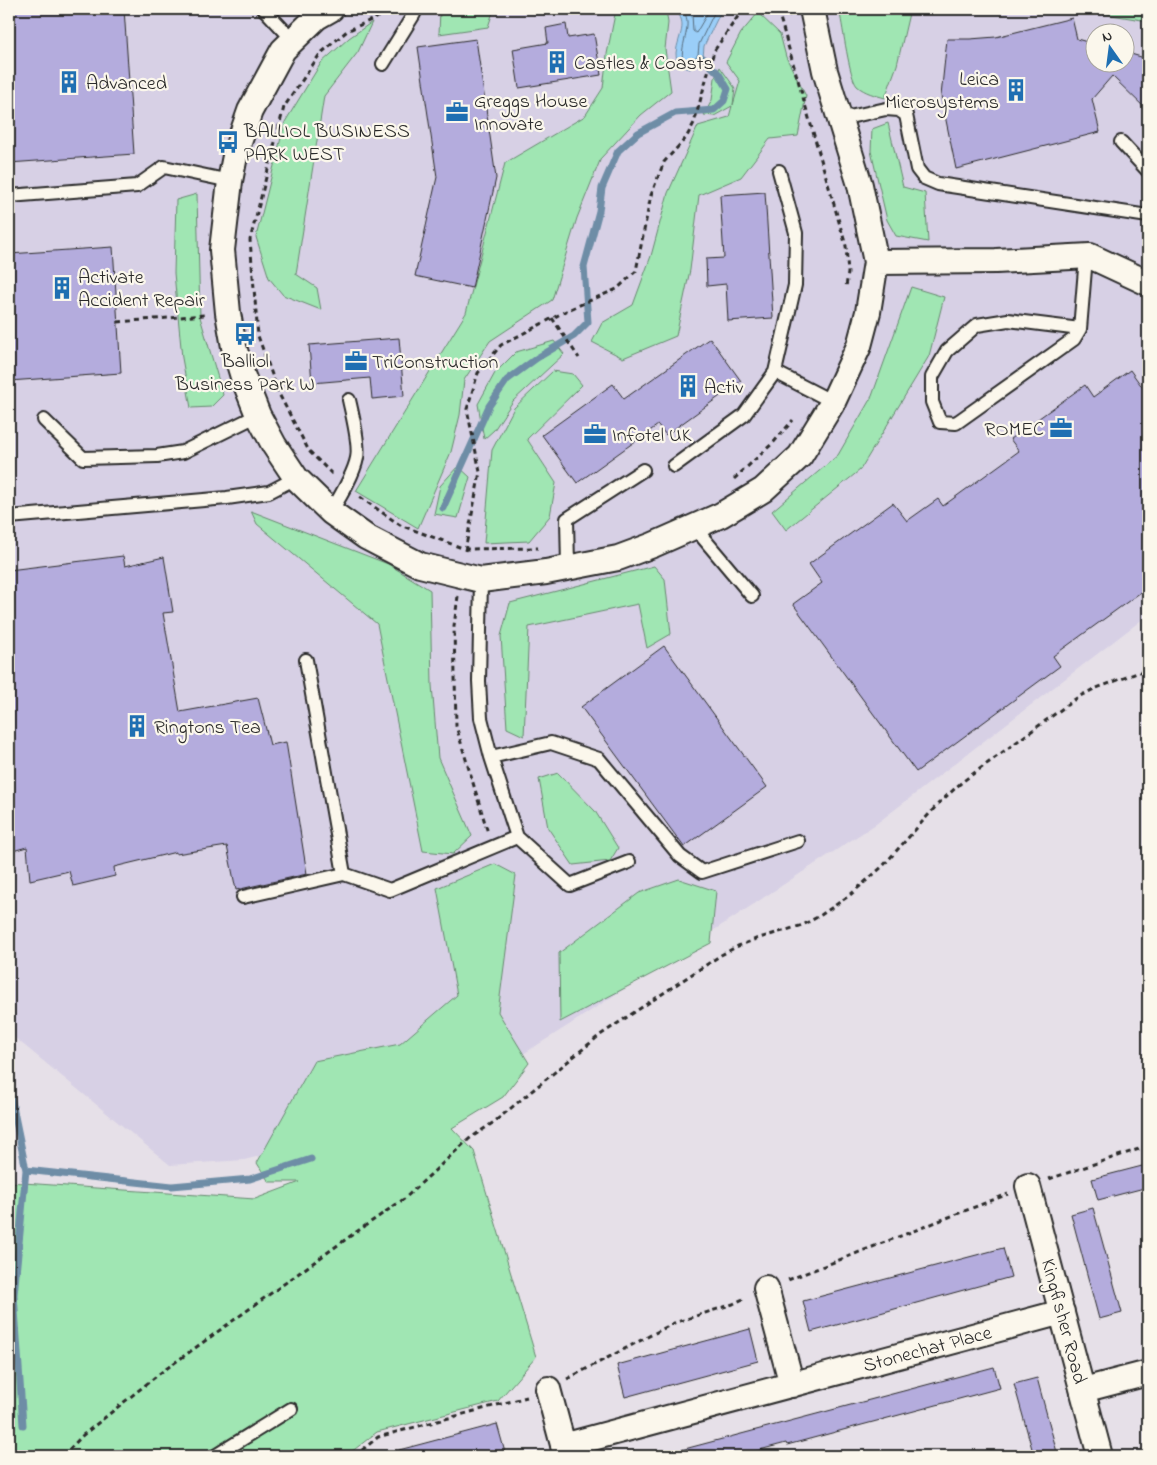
<svg xmlns="http://www.w3.org/2000/svg" width="1157" height="1465" font-family="'Indie Flower',sans-serif">
<style>
.built{fill:#d7d0e5;fill-rule:evenodd}
.green{fill:#a0e6b3;stroke:#66886f}
.water{fill:#9acef8;stroke:#6e8da6}
.lines{fill:none;stroke-linecap:round;stroke-linejoin:round}
.shore{stroke:#576c7d;stroke-width:1}
.stream{stroke:#6e8da6;stroke-width:7}
.building{fill:#b4acdd;stroke:#2b2b2b}
.service-casing{stroke:#2b2b2b;stroke-width:16}
.minor-casing{stroke:#2b2b2b;stroke-width:28}
.path{stroke:#2b2b2b;stroke-width:3;stroke-dasharray:5 4;stroke-linecap:butt}
.service{stroke:#fbf7ec;stroke-width:12}
.minor{stroke:#fbf7ec;stroke-width:24}
.labels{text-anchor:middle;stroke-width:4.5;stroke-linejoin:round;paint-order:stroke}
.poi-label{font-size:20px;fill:#2b2b2b;stroke:#fbf7ec;text-anchor:start}
.street-label{font-size:20px;fill:#2b2b2b;stroke:#fbf7ec}
</style>
<rect width="100%" height="100%" fill="#e6e0e8"/>
<filter id="ink" filterUnits="userSpaceOnUse"><feTurbulence type="fractalNoise" baseFrequency=".02" numOctaves="2"/><feDisplacementMap in="SourceGraphic" scale="10" xChannelSelector="R" yChannelSelector="G"/><feConvolveMatrix kernelMatrix="1 2 1 2 8 2 1 2 1" color-interpolation-filters="sRGB"/></filter>
<g filter="url(#ink)">
<path class="built" d="M 9,9 L 1148,9 L 1148,615 L 876,824 L 569,1025 L 431,1112 L 244,1160 L 170,1165 L 14,1037 L 9,997 ZM 1094,32 L 1124,32 L 1124,62 L 1094,62 Z"/>
<path class="green" d="M 440,9 L 494,9 L 488,27 L 439,34 Z
M 616,9 L 666,9 L 668,23 L 665,49 L 671,91 L 641,115 L 601,158 L 577,218 L 552,300 L 490,341 L 464,380 L 460,415 L 451,452 L 418,528 L 356,491 L 466,313 L 505,163 L 585,116 L 603,88 L 607,54 Z
M 842,9 L 910,9 L 897,65 L 885,98 C 875,95 865,93 857,86 C 849,77 843,27 840,14 Z
M 1086,9 L 1148,9 L 1148,21 L 1087,11 Z
M 758,13 L 780,34 L 786,57 L 806,96 L 798,136 L 770,139 L 741,177 L 699,195 L 690,270 L 676,336 L 623,358 L 592,342 L 602,323 L 633,305 L 651,256 L 668,193 L 698,126 L 729,117 L 732,106 L 714,116 L 704,115 L 712,100 L 715,78 L 720,67 L 735,88 L 733,105 L 740,81 L 726,62 L 741,33 Z
M 372,22 L 358,52 L 324,96 L 296,274 L 317,288 L 321,310 L 283,295 L 269,278 L 256,237 L 285,122 L 321,63 L 349,38 Z
M 888,123 L 903,187 L 925,193 L 928,242 L 896,236 L 887,220 L 871,151 L 872,129 Z
M 197,194 L 200,317 L 223,395 L 211,407 L 191,408 L 182,358 L 174,273 L 176,200 Z
M 911,287 L 944,297 L 929,356 L 860,470 L 786,530 L 772,511 L 838,455 L 872,396 Z
M 554,341 L 564,354 L 513,401 L 494,430 L 484,439 L 478,404 L 495,373 L 516,352 Z
M 553,371 L 573,374 L 582,385 L 527,439 L 556,483 L 550,516 L 529,541 L 484,543 L 492,450 L 514,408 Z
M 458,466 L 470,477 L 458,518 L 434,514 L 440,486 Z
M 251,511 L 388,564 L 430,590 L 432,685 L 438,758 L 472,836 L 453,854 L 423,851 L 377,624 L 257,524 Z
M 654,566 L 665,579 L 671,634 L 647,648 L 638,604 L 529,627 L 524,736 L 507,728 L 501,636 L 510,603 Z
M 558,773 L 595,811 L 618,848 L 610,861 L 573,865 L 548,828 L 539,779 Z
M 495,864 L 516,875 L 498,1012 L 529,1063 L 503,1097 L 452,1128 L 474,1151 L 536,1357 L 498,1401 L 377,1432 L 346,1456 L 9,1456 L 9,1182 L 255,1199 L 300,1182 L 269,1182 L 257,1163 L 314,1061 L 400,1044 L 457,995 L 437,888 Z
M 679,879 L 716,891 L 711,943 L 560,1022 L 559,953 L 639,893 Z"/>
<path class="water" d="M 675,9 L 721,9 L 721,11 L 704,46 L 703,58 L 690,69 L 678,65 C 677,61 676,57 676,53 C 678,35 689,25 675,9 Z"/>
<g class="lines">
<path class="shore" d="M 682,9 C 695,24 679,44 683,61 L 688,63 L 698,55 L 699,44 L 716,9
M 690,9 L 692,14 L 693,31 L 696,33 L 710,9"/>
<path class="stream" d="M 443,508 L 489,406 L 507,380 L 537,358 L 574,336 L 588,322 L 584,267 L 599,211 L 602,188 L 618,151 L 638,133 L 675,113 L 714,110 L 724,101 L 728,89 L 719,74 L 703,58
M 9,1087 L 26,1170 L 14,1295 L 23,1425
M 26,1170 L 172,1186 L 250,1179 L 311,1159"/>
</g>
<path class="building" d="M 9,9 L 124,9 L 134,154 L 9,163 Z
M 1072,18 L 1077,39 L 1094,44 L 1094,62 L 1124,62 L 1124,52 L 1148,59 L 1148,111 L 1112,76 L 1092,99 L 1100,132 L 956,169 L 941,96 L 947,39 L 970,39 L 996,37 Z
M 566,24 L 568,38 L 594,34 L 601,75 L 519,88 L 513,49 L 548,43 L 546,28 Z
M 476,39 L 496,178 L 472,288 L 415,276 L 437,177 L 418,47 Z
M 765,192 L 773,318 L 728,321 L 726,284 L 707,286 L 706,259 L 724,258 L 720,195 Z
M 113,247 L 121,373 L 9,381 L 9,254 Z
M 399,338 L 404,396 L 372,399 L 370,378 L 312,383 L 309,345 Z
M 710,338 L 741,381 L 666,435 L 658,425 L 577,483 L 542,435 L 613,384 L 624,399 Z
M 1130,370 L 1148,395 L 1148,587 L 1053,656 L 1060,666 L 916,772 L 793,604 L 822,583 L 809,564 L 893,503 L 907,521 L 938,499 L 943,506 L 1019,451 L 1010,439 L 1085,385 L 1093,397 Z
M 123,556 L 125,566 L 164,557 L 173,612 L 163,613 L 180,712 L 258,698 L 270,745 L 286,742 L 307,874 L 236,890 L 227,846 L 176,854 L 176,852 L 114,867 L 115,876 L 73,886 L 69,871 L 30,880 L 27,847 L 9,852 L 9,570 Z
M 664,646 L 767,787 L 684,847 L 581,707 Z
M 1146,1165 L 1148,1175 L 1148,1187 L 1098,1200 L 1092,1179 Z
M 1093,1208 L 1122,1313 L 1099,1319 L 1071,1214 Z
M 1003,1248 L 1011,1277 L 811,1332 L 803,1301 Z
M 750,1329 L 758,1361 L 625,1397 L 617,1365 Z
M 994,1367 L 1000,1388 L 787,1445 L 786,1443 L 737,1456 L 678,1456 L 677,1451 Z
M 1037,1378 L 1058,1456 L 1034,1456 L 1014,1384 Z
M 497,1424 L 506,1456 L 399,1456 L 399,1450 Z"/>
<g class="lines">
<defs>
<path id="service" d="M 264,9 L 293,40
M 383,64 L 414,14 L 412,9
M 840,119 L 886,109 L 899,110 L 906,115 L 917,169 L 924,178 L 938,184 L 1148,216
M 1121,142 L 1148,171
M 779,171 L 796,233 L 795,285 L 775,372 L 833,402
M 9,196 L 137,186 L 164,167 L 230,181
M 1080,329 L 1008,320 L 977,325 L 947,351 L 932,377 L 932,402 L 940,422 L 956,423 L 1074,339 L 1080,329 L 1086,257
M 44,420 L 83,458 L 157,456 L 183,452 L 258,415
M 674,466 L 744,415 L 775,372
M 331,512 C 340,497 354,474 357,458 C 360,445 352,413 349,400
M 9,517 L 227,498 L 269,492 L 296,478
M 694,527 L 752,596
M 568,566 L 567,519 L 643,470
M 481,580 L 479,681 L 481,718 L 491,757 L 517,837 L 570,885 L 629,862
M 306,660 L 344,874 L 390,890 L 517,837
M 491,757 L 551,743 L 599,759 L 680,856 L 702,872 L 798,841
M 243,897 L 344,874
M 215,1456 L 291,1409"/>
<path id="minor" d="M 331,9 L 317,17 L 283,50 L 250,111 L 236,151 L 230,181 L 222,250 L 228,313 L 234,347 L 243,377 L 258,415 L 274,445 L 296,478 L 331,512 L 366,537 L 420,565 L 481,580 L 546,572 L 618,558 L 653,545 L 721,515 L 763,490 L 800,456 L 833,402 L 859,346 L 868,312 L 876,262 L 860,185 L 825,71 L 812,9
M 876,262 L 996,261 L 1090,256 L 1148,283
M 1028,1186 L 1100,1456
M 766,1288 L 792,1385
M 548,1389 L 566,1456
M 1083,1390 L 1148,1373
M 563,1446 L 1062,1312"/>
</defs>
<use href="#service" class="service-casing"/>
<use href="#minor" class="minor-casing"/>
<path class="path" d="M 773,9 L 790,16
M 778,11 L 846,246 L 848,273 L 846,287
M 552,318 L 579,358
M 118,322 L 205,315
M 332,474 L 309,451 L 279,394 L 258,336 L 250,240 L 284,107 L 320,54 L 347,31 L 395,9
M 734,479 L 774,442 L 793,420
M 360,497 L 400,525 L 465,549 L 538,548
M 465,551 L 480,472 L 467,409 L 478,373 L 501,345 L 570,309 L 617,289 L 636,271 L 651,195 L 664,162 L 686,138 L 694,123 L 714,51 L 743,9
M 458,596 L 454,626 L 456,726 L 488,833
M 1049,1179 L 1148,1146
M 788,1280 L 1008,1194
M 567,1379 L 674,1323 L 733,1304 L 745,1298
M 63,1456 L 83,1435 L 159,1374 L 349,1237 L 404,1199 L 469,1139 L 494,1122 L 600,1035 L 721,955 L 738,946 L 756,939 L 803,925 L 821,915 L 850,895 L 883,866 L 938,804 L 962,782 L 1078,697 L 1094,689 L 1148,669
M 355,1456 L 378,1437 L 527,1397"/>
<use href="#service" class="service"/>
<use href="#minor" class="minor"/>
</g>
</g>
<defs>
<symbol id="building-bare" viewBox="-9 -9 18 18"><path d="M-4-6H4V6H1V3H-1V6H-4ZM-2.5-4.3h1.7v1.8h-1.7ZM.8-4.3h1.7v1.8H.8ZM-2.5-1h1.7V.8h-1.7ZM.8-1h1.7V.8H.8Z" fill="#1f6fb2" stroke="#fbf7ec" stroke-width="2.5" paint-order="stroke"/></symbol>
<symbol id="office-bare" viewBox="-9 -9 18 18"><path d="M-6-3h4V-5.5h4V-3h4V5H-6ZM-1-4.5V-3h2v-1.5ZM-6 0V1H6V0Z" fill="#1f6fb2" stroke="#fbf7ec" stroke-width="2.5" paint-order="stroke"/></symbol>
<symbol id="bus-bare" viewBox="-9 -9 18 18"><path d="M-5-6H5V4H4V6H2V4H-2V6H-4V4H-5ZM-3.5-4V0h7V-4ZM-3.5 1.2v1.5H-2V1.2ZM2 1.2v1.5H3.5V1.2Z" fill="#1f6fb2" stroke="#fbf7ec" stroke-width="2.5" paint-order="stroke"/></symbol>
</defs>
<g fill-rule="evenodd">
<use href="#building-bare" x="541" y="46" width="32" height="32"/>
<use href="#building-bare" x="53" y="66" width="32" height="32"/>
<use href="#building-bare" x="1000" y="74" width="32" height="32"/>
<use href="#office-bare" x="441" y="96" width="32" height="32"/>
<use href="#bus-bare" x="212" y="126" width="32" height="32"/>
<use href="#building-bare" x="46" y="272" width="32" height="32"/>
<use href="#bus-bare" x="229" y="318" width="32" height="32"/>
<use href="#office-bare" x="340" y="345" width="32" height="32"/>
<use href="#building-bare" x="672" y="370" width="32" height="32"/>
<use href="#office-bare" x="1045" y="412" width="32" height="32"/>
<use href="#office-bare" x="579" y="418" width="32" height="32"/>
<use href="#building-bare" x="121" y="710" width="32" height="32"/>
</g>
<g class="labels">
<g class="poi-label">
<text x="574" y="69">Castles &amp; Coasts</text>
<text x="999" y="85" text-anchor="end">Leica<tspan x="999" dy="23">Microsystems</tspan></text>
<text x="86" y="89">Advanced</text>
<text x="474" y="107">Greggs House<tspan x="474" dy="23">Innovate</tspan></text>
<text x="244" y="137">BALLIOL BUSINESS<tspan x="244" dy="23">PARK WEST</tspan></text>
<text x="78" y="283">Activate<tspan x="78" dy="23">Accident Repair</tspan></text>
<text x="245" y="367" text-anchor="middle">Balliol<tspan x="245" dy="23">Business Park W</tspan></text>
<text x="372" y="368">TriConstruction</text>
<text x="704" y="393">Activ</text>
<text x="1044" y="435" text-anchor="end">ROMEC</text>
<text x="612" y="441">Infotel UK</text>
<text x="154" y="733">Ringtons Tea</text>
</g>
<g class="street-label">
<text transform="translate(1065 1321) rotate(75)" y="7">Kingfisher Road</text>
<text transform="translate(927 1348) rotate(-15)" y="7">Stonechat Place</text>
</g>
</g>
<rect width="1157" height="1465" fill="none" stroke="#fbf7ec" stroke-width="30"/>
<rect x="15" y="15" width="1127" height="1435" fill="none" stroke="#2b2b2b" stroke-width="2" filter="url(#ink)"/>
<g transform="translate(1110 48) rotate(346)"><circle r="24" fill="#fbf7ec" stroke="#a8a59f"/>
<path d="M0-4L9 19L0 12L-9 19Z" fill="#1f6fb2"/>
<text y="-8" font-size="14" font-weight="bold" text-anchor="middle" fill="#2b2b2b">N</text>
</g>
</svg>
